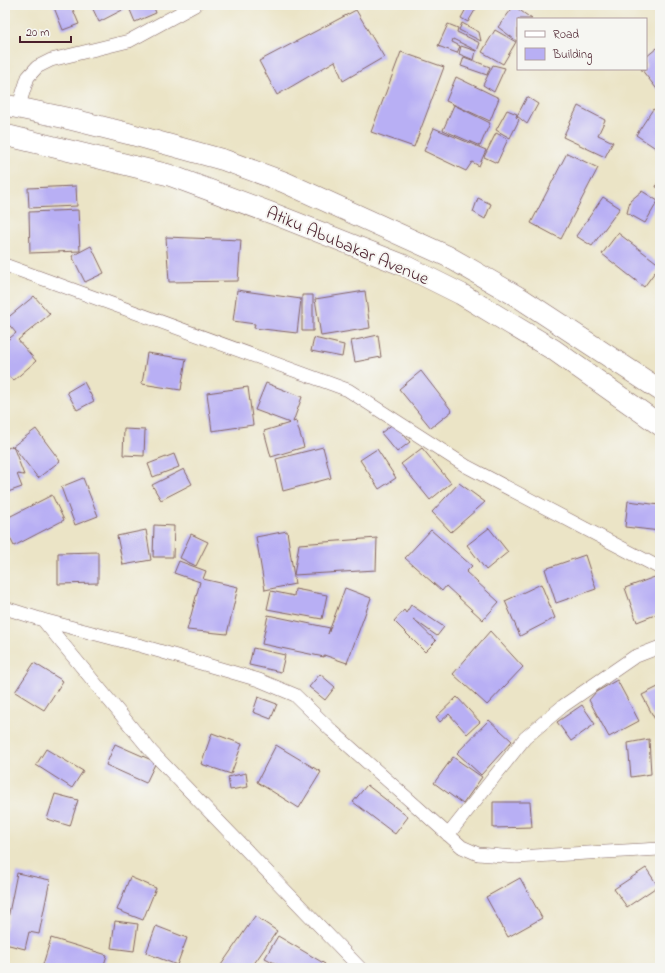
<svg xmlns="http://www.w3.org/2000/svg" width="665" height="973" font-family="'Indie Flower',sans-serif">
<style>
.building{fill:#b8aff4}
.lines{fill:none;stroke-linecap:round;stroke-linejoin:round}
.minor-casing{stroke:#826461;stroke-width:14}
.primary-casing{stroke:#826461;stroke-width:22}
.minor{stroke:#fff;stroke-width:13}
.primary{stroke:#fff;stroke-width:21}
.labels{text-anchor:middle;stroke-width:4;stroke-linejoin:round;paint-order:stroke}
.street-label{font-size:18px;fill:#4a1f2b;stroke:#f6f6f2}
</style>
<rect width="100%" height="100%" fill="#f6f6f2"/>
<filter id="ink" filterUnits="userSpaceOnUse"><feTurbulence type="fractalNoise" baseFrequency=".025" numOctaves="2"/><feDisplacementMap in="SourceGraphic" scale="8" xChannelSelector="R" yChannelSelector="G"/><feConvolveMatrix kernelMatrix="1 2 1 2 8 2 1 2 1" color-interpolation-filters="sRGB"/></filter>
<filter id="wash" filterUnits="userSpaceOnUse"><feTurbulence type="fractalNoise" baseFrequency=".012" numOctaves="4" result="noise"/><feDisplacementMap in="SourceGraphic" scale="16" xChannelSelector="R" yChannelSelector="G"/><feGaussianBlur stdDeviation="0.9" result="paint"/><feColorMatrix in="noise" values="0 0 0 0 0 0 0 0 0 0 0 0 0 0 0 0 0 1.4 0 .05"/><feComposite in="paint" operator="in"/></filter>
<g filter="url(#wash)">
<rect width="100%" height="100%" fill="#ebe4c6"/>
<g id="blocks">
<path class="building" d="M 53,5 L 71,5 L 79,24 L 63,30 Z
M 91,5 L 132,5 L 99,22 Z
M 141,5 L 153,5 L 156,13 L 135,22 L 130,10 Z
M 468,5 L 478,5 L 468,22 L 461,18 Z
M 514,6 L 532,19 L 518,19 L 518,42 L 498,27 Z
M 356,10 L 384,57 L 343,81 L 335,61 L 277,95 L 259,61 Z
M 462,23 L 479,32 L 481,41 L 459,30 Z
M 448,24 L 458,28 L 457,32 L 480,43 L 477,51 L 453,39 L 452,42 L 460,46 L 457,53 L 438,46 Z
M 495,30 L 516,42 L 503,64 L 482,52 Z
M 461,46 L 476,51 L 474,60 L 459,54 Z
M 657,48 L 660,51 L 660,93 L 641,69 L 646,69 L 646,57 Z
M 401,52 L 444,67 L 414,147 L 371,132 Z
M 464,57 L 490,67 L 487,75 L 461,66 Z
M 493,65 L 505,68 L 494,92 L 483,85 Z
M 456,77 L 499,98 L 490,121 L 446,101 Z
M 527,97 L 538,104 L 527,124 L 517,116 Z
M 454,105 L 490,123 L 480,146 L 443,130 Z
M 578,106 L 605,120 L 598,135 L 613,142 L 605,157 L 563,137 Z
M 653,109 L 660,113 L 660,151 L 636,135 Z
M 507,110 L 517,114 L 516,117 L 519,120 L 510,138 L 496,130 Z
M 434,128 L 486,150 L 479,166 L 472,162 L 466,171 L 424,151 Z
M 496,133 L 508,139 L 497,163 L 484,157 Z
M 567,153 L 598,168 L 561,239 L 531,223 Z
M 660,175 L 660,188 L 656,187 Z
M 76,186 L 77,206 L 29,208 L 28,188 Z
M 642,191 L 658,201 L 645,223 L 627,213 L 630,201 Z
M 603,197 L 620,208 L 592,246 L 576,236 Z
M 478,198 L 491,204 L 485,219 L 473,212 Z
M 78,210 L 80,251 L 30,253 L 29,212 Z
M 618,233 L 660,265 L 644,287 L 602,254 Z
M 166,237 L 241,240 L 238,281 L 169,282 Z
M 91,246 L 104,273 L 85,282 L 72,256 Z
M 237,290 L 301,299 L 297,333 L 254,328 L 255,324 L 233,321 Z
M 365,291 L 370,328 L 321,336 L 315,299 Z
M 302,295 L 313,295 L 313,331 L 302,331 Z
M 34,296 L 50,314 L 18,340 L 36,361 L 13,381 L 5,371 L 5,342 L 16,333 L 5,320 Z
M 378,335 L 381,357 L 355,362 L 351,341 Z
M 314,338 L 344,345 L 342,357 L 311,351 Z
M 147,353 L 186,359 L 181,390 L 142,384 Z
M 421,371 L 452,411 L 431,428 L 399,389 Z
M 84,382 L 94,401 L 77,410 L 67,392 Z
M 266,383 L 302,397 L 293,422 L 296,421 L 304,447 L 271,457 L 264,431 L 290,423 L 255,410 Z
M 248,387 L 253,425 L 212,431 L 207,393 Z
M 394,423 L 410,442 L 397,452 L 381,433 Z
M 36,429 L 60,461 L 38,478 L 13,446 Z
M 124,429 L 145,430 L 144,456 L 123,455 Z
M 13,446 L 24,475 L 17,474 L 22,487 L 5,493 L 5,449 Z
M 323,447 L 331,478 L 283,491 L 276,459 Z
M 422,448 L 451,483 L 430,500 L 401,464 Z
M 377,449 L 396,478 L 379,489 L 360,460 Z
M 174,454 L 179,467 L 153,477 L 148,464 Z
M 184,469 L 192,484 L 161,500 L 152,485 Z
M 83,478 L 98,516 L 75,525 L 61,487 Z
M 459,483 L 485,502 L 451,532 L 432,512 Z
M 52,495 L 64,520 L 14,546 L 5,528 L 5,519 Z
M 628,501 L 660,505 L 660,531 L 625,527 Z
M 154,525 L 174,526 L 173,557 L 153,557 Z
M 489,528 L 508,552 L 486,570 L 467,545 Z
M 146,530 L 151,560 L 123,565 L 117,536 Z
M 431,530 L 472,566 L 466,572 L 499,602 L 483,620 L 446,586 L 442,591 L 405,558 Z
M 287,531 L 295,584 L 265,590 L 256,537 Z
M 191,534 L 208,542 L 196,566 L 180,558 Z
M 377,538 L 376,570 L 294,575 L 299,544 Z
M 98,552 L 98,583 L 58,584 L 58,553 Z
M 585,555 L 596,589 L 556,603 L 545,569 Z
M 179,561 L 206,571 L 203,579 L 238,587 L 227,634 L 187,630 L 200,582 L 174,573 Z
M 660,575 L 660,613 L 637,622 L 625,588 Z
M 541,584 L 555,618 L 520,636 L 505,601 Z
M 345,588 L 371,598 L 347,663 L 324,655 L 324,657 L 262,644 L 268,615 L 330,628 L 328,634 Z
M 295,589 L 327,595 L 322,619 L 267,609 L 271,591 L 294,596 Z
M 411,605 L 444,627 L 437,636 L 413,619 L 436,641 L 425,652 L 394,621 L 404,610 L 406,613 Z
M 490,631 L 523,667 L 487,705 L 453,674 Z
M 253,648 L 285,655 L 281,672 L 249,665 Z
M 34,663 L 63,681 L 44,710 L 15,692 Z
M 320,674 L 335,687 L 325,700 L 309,687 Z
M 617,680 L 639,721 L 609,737 L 589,700 L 596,692 Z
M 660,686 L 660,729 L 642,695 Z
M 258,697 L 277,704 L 271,719 L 253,712 Z
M 457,697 L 480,722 L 467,734 L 449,714 L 440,722 L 436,717 Z
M 582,705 L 595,724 L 571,741 L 557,722 Z
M 489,720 L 512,741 L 481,775 L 457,753 Z
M 212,733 L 242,744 L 231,774 L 201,764 Z
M 649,739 L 651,774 L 631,777 L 628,743 Z
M 115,744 L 156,762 L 146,783 L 106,765 Z
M 276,745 L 321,772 L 299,808 L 257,782 Z
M 46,749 L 83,771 L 72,788 L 36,765 Z
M 453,757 L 482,777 L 463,804 L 434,783 Z
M 246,773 L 248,787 L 230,790 L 228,777 Z
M 367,785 L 408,817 L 395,834 L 353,802 Z
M 55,794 L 78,800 L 70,826 L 47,819 Z
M 493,802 L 530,802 L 532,827 L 493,828 Z
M 646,868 L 658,886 L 627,907 L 614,889 Z
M 17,873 L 50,880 L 39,934 L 29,932 L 25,949 L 5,944 L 5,933 Z
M 130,877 L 156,888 L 143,920 L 117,910 Z
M 520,878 L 542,918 L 508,937 L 486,897 Z
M 255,916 L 277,931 L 251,968 L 219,968 Z
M 115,921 L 138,924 L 134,951 L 111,948 Z
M 156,926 L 187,938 L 177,965 L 146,953 Z
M 278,936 L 325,964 L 323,968 L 284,968 L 265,958 Z
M 51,938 L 107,955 L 103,968 L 42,968 Z"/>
</g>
</g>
<g filter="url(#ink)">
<use href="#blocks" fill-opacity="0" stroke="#826461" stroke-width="1"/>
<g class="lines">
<defs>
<path id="minor" d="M 18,108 L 28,77 L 37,67 L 51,60 L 129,41 L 195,5
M 5,265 L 348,390 L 466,466 L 660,568
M 5,608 L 43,620 L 142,646 L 259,680 L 295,695 L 331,730 L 462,847 L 478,854 L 516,857 L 660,849
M 43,620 L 151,751 L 360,968
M 448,835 L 525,738 L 563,706 L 634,657 L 660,647"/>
<path id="primary" d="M 5,105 L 66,118 L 130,134 L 224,160 L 284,182 L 447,256 L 520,298 L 660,390
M 5,135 L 169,175 L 274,214 L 403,265 L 461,294 L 554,350 L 660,425"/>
</defs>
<use href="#minor" class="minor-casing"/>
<use href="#primary" class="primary-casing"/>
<use href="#minor" class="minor"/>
<use href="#primary" class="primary"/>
</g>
</g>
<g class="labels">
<g class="street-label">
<text transform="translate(348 245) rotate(23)" y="6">Atiku Abubakar Avenue</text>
</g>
</g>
<rect width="665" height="973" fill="none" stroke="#f6f6f2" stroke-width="20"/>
<rect x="517" y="18" width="130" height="52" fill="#f6f6f2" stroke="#b1a0a2"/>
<rect x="525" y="31" width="20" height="6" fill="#ffffff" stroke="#b1a0a2"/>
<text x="553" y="38" font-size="12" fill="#4a1f2b">Road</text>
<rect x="525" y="48" width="20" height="12" fill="#b8aff4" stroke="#b1a0a2"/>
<text x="553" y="58" font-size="12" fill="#4a1f2b">Building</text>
<path d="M20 36v6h51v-6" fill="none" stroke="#4a1f2b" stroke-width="2"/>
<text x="26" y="36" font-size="12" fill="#4a1f2b" stroke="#f6f6f2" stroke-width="3" paint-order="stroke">20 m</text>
</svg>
